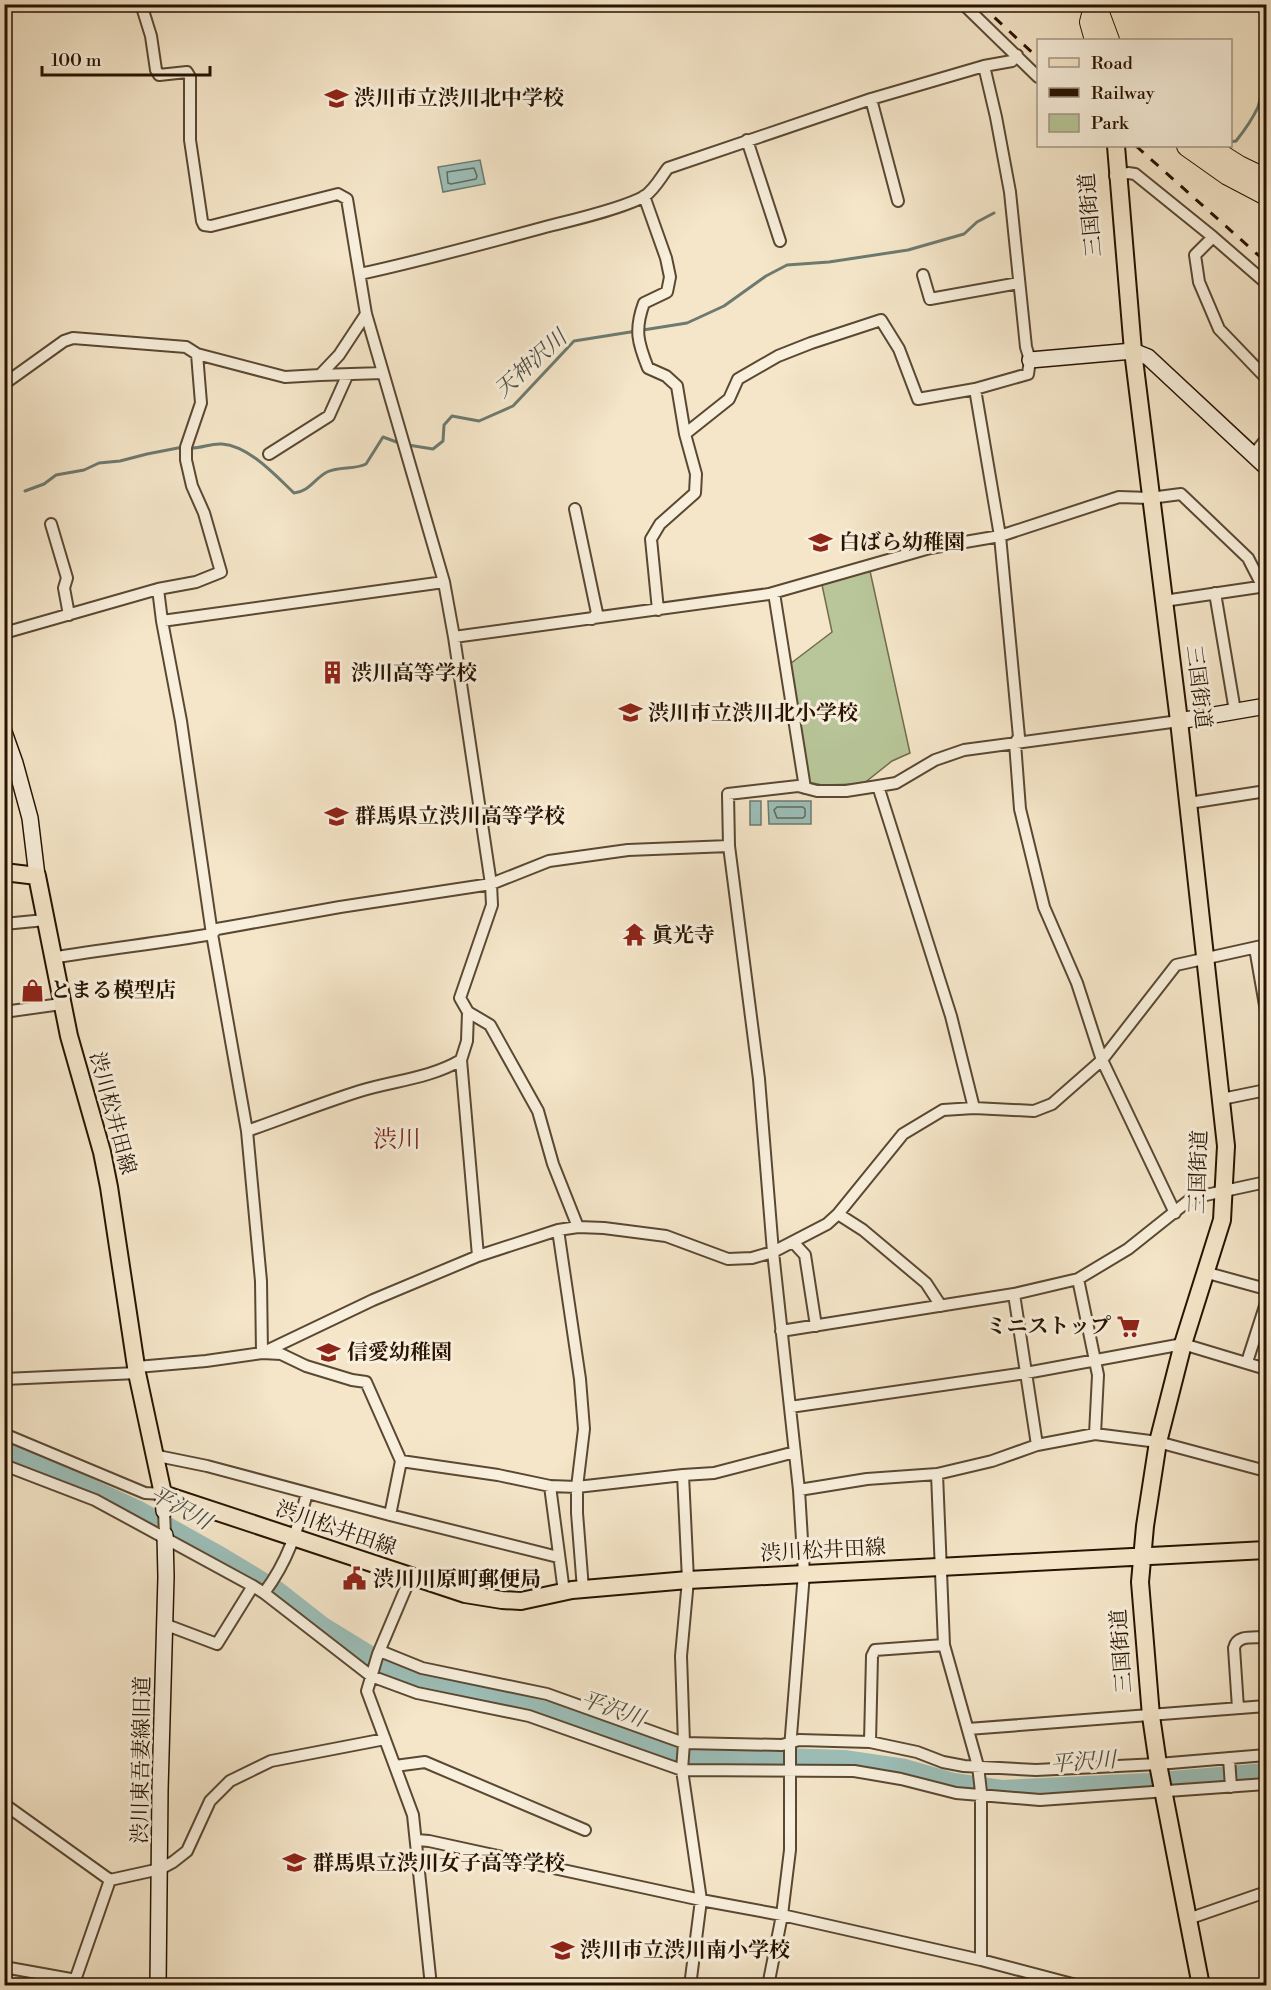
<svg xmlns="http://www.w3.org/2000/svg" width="1271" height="1990" font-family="'Libre Bodoni','Noto Serif JP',serif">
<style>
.green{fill:#b8c699;stroke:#706c4c;stroke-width:1.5}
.water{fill:#9cbfb9;stroke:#6d7a6f;stroke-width:1.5}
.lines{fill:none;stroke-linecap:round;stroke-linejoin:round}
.shore{stroke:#62695c;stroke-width:1.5}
.stream{stroke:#6d7a6f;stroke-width:3}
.canal{stroke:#9cbfb9;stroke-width:12}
.river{stroke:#9cbfb9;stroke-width:20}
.street-casing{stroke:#5a4832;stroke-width:14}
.secondary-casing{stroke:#271300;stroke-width:18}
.primary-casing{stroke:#271300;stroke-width:20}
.highway-casing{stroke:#271300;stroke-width:22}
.street{stroke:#f8efdc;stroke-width:10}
.secondary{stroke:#f8efdc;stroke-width:15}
.primary{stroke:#f5e6c9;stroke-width:16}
.highway{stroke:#f5e6c9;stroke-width:20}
.rail{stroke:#271300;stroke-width:3;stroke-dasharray:10 10;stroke-linecap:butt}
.labels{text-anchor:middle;stroke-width:6;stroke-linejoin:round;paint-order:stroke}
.poi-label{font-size:21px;font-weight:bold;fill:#271300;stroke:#f8efdc;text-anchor:start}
.street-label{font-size:21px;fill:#271300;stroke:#f8efdc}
.water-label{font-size:22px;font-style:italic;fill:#504f41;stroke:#f8efdc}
.quarter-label{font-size:24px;fill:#7a1f14;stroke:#f8efdc}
</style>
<rect width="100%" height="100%" fill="#f5e6c9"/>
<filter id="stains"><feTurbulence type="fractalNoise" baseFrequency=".00333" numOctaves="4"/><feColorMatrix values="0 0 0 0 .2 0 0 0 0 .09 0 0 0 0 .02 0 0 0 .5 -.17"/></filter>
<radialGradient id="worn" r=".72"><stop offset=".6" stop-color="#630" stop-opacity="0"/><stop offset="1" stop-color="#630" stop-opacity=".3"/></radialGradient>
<path class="green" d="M 870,571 L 910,753 L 892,761 L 863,784 L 822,785 L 808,782 L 790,664 L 832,632 L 822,585 Z"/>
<path class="water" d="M 480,160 L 485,184 L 443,192 L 438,167 Z
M 750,801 L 761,801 L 761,825 L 750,825 Z
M 768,801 L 811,801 L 811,824 L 769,824 Z"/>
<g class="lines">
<path class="shore" d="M 474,168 L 477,176 L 476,179 L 451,184 L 448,183 L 447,172 Z
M 777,807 L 803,807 L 805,809 L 805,816 L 803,818 L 777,818 L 774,810 Z"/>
<path class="stream" d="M 1230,142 L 1236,141 C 1244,131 1253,118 1258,107 C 1261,98 1260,91 1266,84
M 408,445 L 433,449 L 443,441 L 444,425 L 452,416 L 479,421 L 513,406 L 574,341 L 687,323 L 724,306 L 766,276 L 787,265 L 829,262 L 908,250 L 964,234 L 977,222 L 994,213
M 190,448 C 201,449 210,443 222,444 C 249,446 275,475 294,493 C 309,492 315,478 327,472 C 340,466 354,470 366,464 L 383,437 L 402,444
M 25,491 L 44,484 L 56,475 L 84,470 L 99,463 L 120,461 L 147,454 L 183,447"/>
<path class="canal" d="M 1017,4 L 1037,4"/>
<path class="river" d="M 4,1449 L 137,1510 L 221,1557 L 277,1591 L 323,1627 L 393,1670 L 592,1724 L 663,1751 L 695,1755 L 844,1760 L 905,1769 L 954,1783 L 1002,1790 L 1149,1783 L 1266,1773"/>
<defs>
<path id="street" d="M 141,4 L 151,36 L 156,70 L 159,75 L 187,72 L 190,77 L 190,140 L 202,221 L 204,225 L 211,226 L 338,194 L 347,199 L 366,314 L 444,582 L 454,637 L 491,884 L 492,905 L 460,998 L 468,1012 L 490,1025 L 538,1111 L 553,1164 L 578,1227
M 963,4 L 1038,77
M 871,99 L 898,201
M 747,140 L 780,241
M 1115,176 L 1128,173 L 1135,174 L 1213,237 L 1266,283
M 644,196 L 666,258 L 670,277 L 667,292 L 644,303 C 634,330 638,343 648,368 L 666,376 L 677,386 L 685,434
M 1213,237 L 1195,255 L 1199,282 L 1219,329 L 1266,378
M 360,274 C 425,260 489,242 553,225 C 577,219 624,208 645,196 C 655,189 661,177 668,168 L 871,99 L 984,66 L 1012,61 L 1017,55
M 923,275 L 930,299 L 1019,283
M 320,375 L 383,373
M 4,384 L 64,341 L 73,338 L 186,347 L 197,354
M 975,389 L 1000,536 L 1019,737 L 1015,743 L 1020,809 L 1044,907 L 1077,983 L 1102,1060 L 1175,1213
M 269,454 L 329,416 L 347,376
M 1254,454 L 1266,439
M 575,509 L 597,613 L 592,619
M 51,524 L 67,578 L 64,588 L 69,615
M 158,589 L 162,621 L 181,721 L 212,934 L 247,1131 L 261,1281 L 262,1353 L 281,1354 L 306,1366 L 352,1380 L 366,1382 L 401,1461 L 390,1515
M 774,593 L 805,788
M 1215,593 L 1235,711
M 1164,601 L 1266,586
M 658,610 L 651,539 L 660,524 L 695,493 L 696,474 L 685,434 L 729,399 L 738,379 L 778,356 L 811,343 L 881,320 L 899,349 L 918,399 L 975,389 L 1028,374 L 1030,360 L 1026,347 L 1010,192 L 996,117 L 984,66
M 162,621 L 444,582
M 4,633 L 158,589 L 196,582 L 221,572 L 204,513 L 192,486 L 186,460 L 186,447 L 201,403 L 197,354 L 285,377 L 320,375 L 339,355 L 366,314
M 454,637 L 769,594 L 930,548 L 1000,536 L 1119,497 L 1150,498 L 1181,494 L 1248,558 L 1266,593
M 878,786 L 951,1016 L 974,1108
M 1189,803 L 1266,791
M 4,924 L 45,920
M 1255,948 L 1266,1011
M 52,958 C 106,949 159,943 212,934 L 217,929 L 340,907 L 491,884 L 549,861 L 628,850 L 729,846
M 4,1012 L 61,1004
M 461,1060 L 478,1256
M 1222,1099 L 1266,1090
M 247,1131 C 284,1118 322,1103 360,1091 C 393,1081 431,1078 461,1060 L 467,1041 L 468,1012
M 838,1214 L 863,1230 L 926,1283 L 941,1306
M 558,1230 L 580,1379 L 584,1429 L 577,1487 L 577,1513 L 583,1589
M 793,1242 L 805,1255 L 816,1326
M 1204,1272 L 1266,1289
M 1078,1279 L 1098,1375 L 1095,1434
M 1014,1294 L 1037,1445
M 781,1331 L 1014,1294 L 1078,1279 L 1128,1249 L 1192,1198 L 1266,1182
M 1247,1362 L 1266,1303
M 137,1367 L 206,1361 L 262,1353 L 373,1300 L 478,1256 L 558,1230 L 578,1227 L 604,1228 L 666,1236 L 728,1259 L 752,1258 L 773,1252 L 827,1224 L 838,1214 L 903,1134 L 943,1110 L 974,1108 L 1034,1111 L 1052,1104 L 1102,1060 L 1176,965 L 1266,945
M 4,1379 L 137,1373
M 790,1407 L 1026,1373 L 1183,1344 L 1266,1369
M 4,1434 L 145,1493 L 163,1494
M 153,1455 L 207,1466 L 390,1515 L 558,1557
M 401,1461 L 498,1475 L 550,1486 L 577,1487 L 683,1475 L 688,1580 L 681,1656 L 684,1743 L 682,1770 L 701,1900 L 690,1986
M 4,1465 L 95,1500 L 253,1586 L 264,1593 L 371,1676 L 417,1693 L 529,1716 L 682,1770 L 854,1771 L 901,1779 L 956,1793 L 1040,1800 L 1266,1784
M 937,1474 L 944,1645 L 978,1766 L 981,1792 L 981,1960
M 683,1475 L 714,1473 L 795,1452
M 550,1486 L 564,1592
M 799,1490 L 867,1479 L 937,1474 L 992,1461 L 1037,1445 L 1095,1434 L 1158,1442 L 1266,1471
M 164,1511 L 165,1535
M 411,1576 L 378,1654 L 367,1691 L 413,1815 L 431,1986
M 264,1593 C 288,1561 297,1531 307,1493
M 164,1624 L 217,1644 L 253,1586
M 380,1651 L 422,1668 L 547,1694 L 684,1743 L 782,1745 L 799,1740 L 870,1742 L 917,1752 L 943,1762 L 964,1766 L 1036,1770 L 1158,1764 L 1266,1755
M 1238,1708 L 1234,1648 C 1237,1634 1254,1638 1266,1637
M 968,1729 L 1266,1706
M 870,1742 L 872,1656 L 875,1650 L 944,1645
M 1229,1758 L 1231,1787
M 395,1766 L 425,1762 L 585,1830
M 4,1804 L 110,1880 L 160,1869 L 173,1862 L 187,1851 L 210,1801 L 230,1781 L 271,1761 L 385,1739
M 417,1840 L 429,1841 L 701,1900 L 782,1915 L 981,1960 L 1080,1986
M 1188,1919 L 1266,1892
M 4,1967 L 76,1980
M 73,1986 L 110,1880
M 768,1986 L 782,1915 L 790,1850 L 790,1748 L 804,1573 L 799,1490 L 773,1252 L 759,1079 L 729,846 L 728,794 L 798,786 L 817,791 L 846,791 L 878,786 L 896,783 L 935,760 L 964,750 L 1179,721"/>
<path id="secondary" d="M 1030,360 L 1133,351 L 1148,357 L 1266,467
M 1179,721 L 1266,706
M 4,732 L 15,763 L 30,818 L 37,876
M 163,1494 L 164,1511
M 158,1986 L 160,1790 L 166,1577 L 165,1535"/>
<path id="primary" d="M 1116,146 L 1133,351 L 1179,721 L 1226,1146 L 1222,1220 L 1183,1344 L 1158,1442 L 1145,1526 L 1140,1582 L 1151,1716 L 1158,1764 L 1201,1986
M 4,872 L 37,876 L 69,1036 L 102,1152 L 109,1187 L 137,1373 L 163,1494 L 465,1594 L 502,1600 L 521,1601 L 572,1590 L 688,1580 L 1266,1550"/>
<path id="highway" d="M 1094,4 L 1099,13 L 1109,40
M 1094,7 L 1090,22 L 1095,40
M 1187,146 L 1228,175 L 1266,195
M 1209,147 L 1239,166 L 1266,179"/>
</defs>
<use href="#street" class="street-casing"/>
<use href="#secondary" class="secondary-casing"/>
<use href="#primary" class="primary-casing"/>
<use href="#highway" class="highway-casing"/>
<use href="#street" class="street"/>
<use href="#secondary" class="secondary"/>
<use href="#primary" class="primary"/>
<use href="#highway" class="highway"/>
<path class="rail" d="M 980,4 L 1038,58
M 1136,146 L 1266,262"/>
</g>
<defs>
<symbol id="school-bare" viewBox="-9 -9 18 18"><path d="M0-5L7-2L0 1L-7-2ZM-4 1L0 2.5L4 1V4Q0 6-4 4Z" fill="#8f2418" stroke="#f8efdc" stroke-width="2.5" paint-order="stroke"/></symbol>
<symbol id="building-bare" viewBox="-9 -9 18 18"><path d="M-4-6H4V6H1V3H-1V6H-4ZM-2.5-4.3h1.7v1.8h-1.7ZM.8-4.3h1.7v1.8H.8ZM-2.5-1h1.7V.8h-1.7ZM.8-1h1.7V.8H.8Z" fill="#8f2418" stroke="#f8efdc" stroke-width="2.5" paint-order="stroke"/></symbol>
<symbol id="temple-bare" viewBox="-9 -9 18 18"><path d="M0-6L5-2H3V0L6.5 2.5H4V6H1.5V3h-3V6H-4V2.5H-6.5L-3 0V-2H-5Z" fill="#8f2418" stroke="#f8efdc" stroke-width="2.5" paint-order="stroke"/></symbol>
<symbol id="shop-bare" viewBox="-9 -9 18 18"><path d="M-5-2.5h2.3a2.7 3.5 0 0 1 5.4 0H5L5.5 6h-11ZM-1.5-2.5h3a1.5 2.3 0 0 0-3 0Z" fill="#8f2418" stroke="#f8efdc" stroke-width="2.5" paint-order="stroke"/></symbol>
<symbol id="supermarket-bare" viewBox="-9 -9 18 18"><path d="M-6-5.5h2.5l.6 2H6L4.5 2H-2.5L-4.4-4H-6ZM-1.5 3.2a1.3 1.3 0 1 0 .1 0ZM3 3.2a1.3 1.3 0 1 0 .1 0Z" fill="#8f2418" stroke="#f8efdc" stroke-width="2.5" paint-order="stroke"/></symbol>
<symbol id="civic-bare" viewBox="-9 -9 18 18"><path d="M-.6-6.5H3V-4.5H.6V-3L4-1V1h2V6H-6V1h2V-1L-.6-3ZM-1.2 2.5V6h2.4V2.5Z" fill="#8f2418" stroke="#f8efdc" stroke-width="2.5" paint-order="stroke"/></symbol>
</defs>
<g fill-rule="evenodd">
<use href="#school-bare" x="320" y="82" width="33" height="33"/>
<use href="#school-bare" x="804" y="526" width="33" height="33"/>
<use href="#building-bare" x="316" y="656" width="33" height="33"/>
<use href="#school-bare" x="614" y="696" width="33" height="33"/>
<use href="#school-bare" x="320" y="800" width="33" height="33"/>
<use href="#temple-bare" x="618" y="918" width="33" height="33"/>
<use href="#shop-bare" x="16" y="974" width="33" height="33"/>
<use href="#supermarket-bare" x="1112" y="1310" width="33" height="33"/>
<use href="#school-bare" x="312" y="1336" width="33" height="33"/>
<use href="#civic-bare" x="338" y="1562" width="33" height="33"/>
<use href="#school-bare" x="278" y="1846" width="33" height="33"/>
<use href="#school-bare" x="546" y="1934" width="33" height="33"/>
</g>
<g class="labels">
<g class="poi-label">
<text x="354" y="105">渋川市立渋川北中学校</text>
<text x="839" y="549">白ばら幼稚園</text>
<text x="351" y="680">渋川高等学校</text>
<text x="648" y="720">渋川市立渋川北小学校</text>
<text x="355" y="823">群馬県立渋川高等学校</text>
<text x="652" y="942">眞光寺</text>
<text x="50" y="997">とまる模型店</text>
<text x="1111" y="1333" text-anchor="end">ミニストップ</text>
<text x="347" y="1359">信愛幼稚園</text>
<text x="373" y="1586">渋川川原町郵便局</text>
<text x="313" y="1870">群馬県立渋川女子高等学校</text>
<text x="580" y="1957">渋川市立渋川南小学校</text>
</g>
<g class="street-label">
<text transform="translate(1090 215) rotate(-95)" y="7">三国街道</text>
<text transform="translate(1199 687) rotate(83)" y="7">三国街道</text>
<text transform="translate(113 1113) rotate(75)" y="7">渋川松井田線</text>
<text transform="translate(1198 1172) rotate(-88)" y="7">三国街道</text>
<text transform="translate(336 1528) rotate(19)" y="7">渋川松井田線</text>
<text transform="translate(823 1550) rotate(-3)" y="7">渋川松井田線</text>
<text transform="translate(1121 1651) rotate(-94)" y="7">三国街道</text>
<text transform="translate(141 1760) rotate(-89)" y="7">渋川東吾妻線旧道</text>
</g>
<g class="water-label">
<text transform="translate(530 363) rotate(-42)" y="8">天神沢川</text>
<text transform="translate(181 1507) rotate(29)" y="8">平沢川</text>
<text transform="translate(613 1708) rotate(19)" y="8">平沢川</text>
<text transform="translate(1083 1761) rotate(-4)" y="8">平沢川</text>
</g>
<g class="quarter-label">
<text x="397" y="1147">渋川</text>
</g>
</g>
<rect width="1271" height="1990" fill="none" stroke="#f5e6c9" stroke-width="24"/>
<rect x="6" y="6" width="1259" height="1978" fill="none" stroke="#271300" stroke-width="3"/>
<rect x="12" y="12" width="1247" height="1966" fill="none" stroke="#271300" stroke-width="1.5"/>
<rect x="1037" y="39" width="195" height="108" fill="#f8efdc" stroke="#a49784" stroke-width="1.5"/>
<rect x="1049" y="58" width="30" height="9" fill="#f5e6c9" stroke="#a49784" stroke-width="1.5"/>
<text x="1091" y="69" font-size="18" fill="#271300">Road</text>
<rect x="1049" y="88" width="30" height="9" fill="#271300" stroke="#a49784" stroke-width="1.5"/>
<text x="1091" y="99" font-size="18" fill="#271300">Railway</text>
<rect x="1049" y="114" width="30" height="18" fill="#b8c699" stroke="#a49784" stroke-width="1.5"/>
<text x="1091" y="129" font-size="18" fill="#271300">Park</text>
<path d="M42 66v9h168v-9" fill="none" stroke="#271300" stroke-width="3"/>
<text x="51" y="66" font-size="18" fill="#271300" stroke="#f8efdc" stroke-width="4.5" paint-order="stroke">100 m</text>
<rect width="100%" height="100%" filter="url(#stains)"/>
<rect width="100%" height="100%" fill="url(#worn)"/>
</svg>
